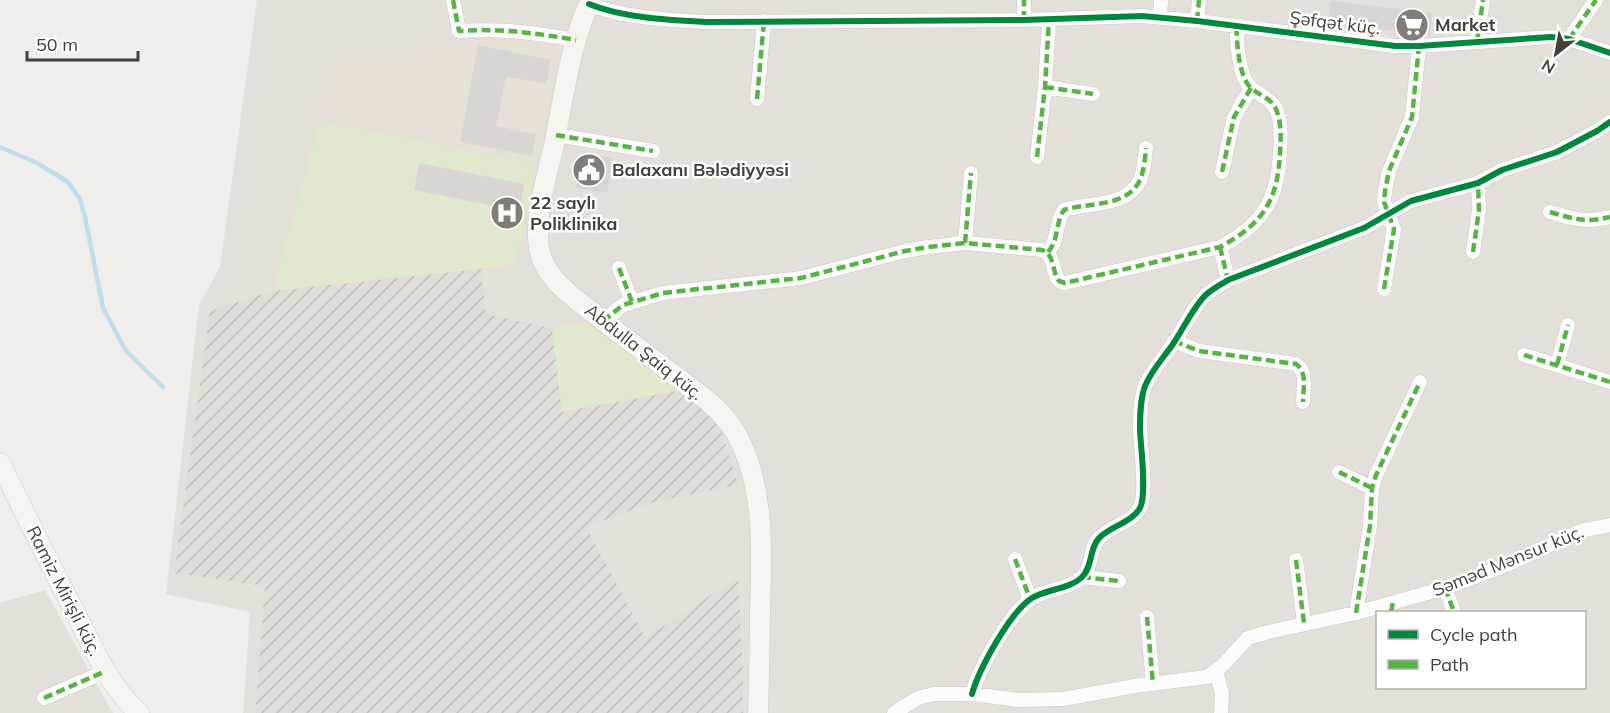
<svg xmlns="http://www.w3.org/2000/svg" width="1610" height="713" font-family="Mulish,sans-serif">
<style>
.residential{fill:#e3dfd9;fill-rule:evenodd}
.industrial{fill:url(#industrial-furrows)}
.education{fill:#e6e0d7}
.green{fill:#e0e8cd}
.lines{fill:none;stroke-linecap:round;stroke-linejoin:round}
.stream{stroke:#bfddea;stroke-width:4.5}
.building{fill:#d8d5d2}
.street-casing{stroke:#cccac7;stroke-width:15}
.secondary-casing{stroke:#cecac3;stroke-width:21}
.street{stroke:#fdfcfc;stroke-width:14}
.secondary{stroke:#f6f4ef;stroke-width:20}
.quiet{stroke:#57b346;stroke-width:4.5;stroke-dasharray:9 4.5;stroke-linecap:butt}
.cycleway-casing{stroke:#fff;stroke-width:10}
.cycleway{stroke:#00873e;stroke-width:6}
.labels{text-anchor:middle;stroke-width:5;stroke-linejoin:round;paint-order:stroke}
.street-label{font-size:18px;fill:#463f38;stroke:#fff}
.poi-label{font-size:18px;font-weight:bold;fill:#463f38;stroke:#fff;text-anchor:start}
</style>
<defs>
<pattern id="industrial-furrows" width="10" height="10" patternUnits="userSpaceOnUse" patternTransform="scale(1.5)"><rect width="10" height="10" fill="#e0ddd9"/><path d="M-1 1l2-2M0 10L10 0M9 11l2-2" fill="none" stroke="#c2bfbb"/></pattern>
</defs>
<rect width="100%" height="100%" fill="#f0eeeb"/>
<path class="residential" d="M 257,0 L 1610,0 L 1610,713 L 243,713 L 250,612 L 166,594 L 199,305 L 220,267 ZM 1378,612 L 1584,612 L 1584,688 L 1378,688 Z
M 45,590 L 111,710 L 114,713 L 0,713 L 0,603 Z"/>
<path class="industrial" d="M 481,269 L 486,314 L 552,328 L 562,411 L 681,390 L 707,412 L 721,430 L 738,485 L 657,501 L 586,527 L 646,638 L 738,577 L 743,671 L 743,713 L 255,713 L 265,586 L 174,573 L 210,311 L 272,291 Z"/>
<path class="education" d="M 511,35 L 564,45 L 537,163 L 320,121 L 333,68 Z"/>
<path class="green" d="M 320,121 L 537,163 L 515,265 L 272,291 Z
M 585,322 L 681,390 L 562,412 L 552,328 Z"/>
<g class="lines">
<path class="stream" d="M 0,147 L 37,163 L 68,182 L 80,199 L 85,217 L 103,308 L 126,351 L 163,387"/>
</g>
<path class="building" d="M 1331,1 L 1432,13 L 1430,35 L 1328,23 Z
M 478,45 L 551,60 L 546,84 L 506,76 L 496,126 L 536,134 L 532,156 L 460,142 Z
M 582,153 L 613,158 L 607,193 L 576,188 Z
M 419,163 L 524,184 L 516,228 L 491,223 L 494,206 L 414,190 Z"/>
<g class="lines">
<defs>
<path id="street" d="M 453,0 L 459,31 C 499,28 536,33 576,40
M 589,4 C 623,18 670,20 707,22 L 1024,20 L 1142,16 L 1197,21 L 1395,46 L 1419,46 L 1551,37 L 1569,39 L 1610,53
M 1160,17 L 1161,0
M 1024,20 L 1024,0
M 1197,21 L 1199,0
M 1569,39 L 1596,0
M 1477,42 L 1483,0
M 1045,87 L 1093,94
M 757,99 L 764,21
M 556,135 L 653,151
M 1037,157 L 1045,87 L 1049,19
M 1222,172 L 1234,117 L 1251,88
M 1550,212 C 1575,219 1584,223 1610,217
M 965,243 L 971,173
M 1220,247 L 1228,280
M 1048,252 C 1059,240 1055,223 1064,210 C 1088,202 1127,208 1140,180 C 1144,171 1145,158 1146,148
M 1473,252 L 1479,210 L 1478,183
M 619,268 L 632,302
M 1384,289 L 1394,229 L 1384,202 L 1385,191 L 1389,171 L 1412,117 L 1419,46
M 603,321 L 623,305 L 663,293 L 801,278 L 905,251 L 928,247 L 965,243 L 1042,250 C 1056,256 1051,270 1059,281 L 1065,283 L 1220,247 C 1263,224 1278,200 1280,152 C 1281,138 1282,121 1275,107 C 1269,97 1258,95 1250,87 C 1239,76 1236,41 1237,26
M 1174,341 L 1199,351 L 1296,364 C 1308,373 1303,388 1303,402
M 1524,355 L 1610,382
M 1557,365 L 1568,325
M 1339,472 L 1372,488
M 1015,559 L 1030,599
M 1296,560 L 1304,623
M 1082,577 L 1119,581
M 1445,588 L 1454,612
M 1356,613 L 1370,526 L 1372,488 L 1376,475 L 1420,382
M 1147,617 L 1153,684
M 1216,672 L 1222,693 L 1221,713
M 972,694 C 979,669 1010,612 1032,598 C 1047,589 1070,589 1082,577 C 1093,567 1089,547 1100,537 C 1112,526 1132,522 1140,508 C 1147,495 1141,448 1140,431 C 1140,417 1140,400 1145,386 C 1151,371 1164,357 1173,344 C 1183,329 1191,312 1202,299 C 1209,290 1219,286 1228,280 L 1364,228 L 1411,201 L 1478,183 L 1502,170 L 1557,152 L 1597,131 L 1610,122
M 44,698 L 106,671
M 894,713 L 918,698 L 934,694 L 972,694 L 1019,700 L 1063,699 L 1135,686 L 1207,677 L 1222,666 L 1248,638 L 1268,632 L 1356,613 L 1445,588 L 1509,564 L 1580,531 L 1610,525"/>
<path id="secondary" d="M 591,0 C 571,39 563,101 554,145 C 547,177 534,214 539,248 C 543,276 571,296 592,312 C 618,333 645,353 671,373 C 695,391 722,408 737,435 C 765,487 762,551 760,609 C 760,643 759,678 758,713
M 0,463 C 25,514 50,565 77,616 C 94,650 110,687 139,713"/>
</defs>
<use href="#street" class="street-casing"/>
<use href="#secondary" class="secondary-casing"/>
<use href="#street" class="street"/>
<use href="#secondary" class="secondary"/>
<path class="quiet" d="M 453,0 L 459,31 C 499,28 536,33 576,40
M 1024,20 L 1024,0
M 1197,21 L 1199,0
M 1569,39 L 1596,0
M 1477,42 L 1483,0
M 1045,87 L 1093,94
M 757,99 L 764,21
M 556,135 L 653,151
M 1037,157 L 1045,87 L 1049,19
M 1222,172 L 1234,117 L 1251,88
M 1550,212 C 1575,219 1584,223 1610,217
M 965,243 L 971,173
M 1220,247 L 1228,280
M 1048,252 C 1059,240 1055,223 1064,210 C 1088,202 1127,208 1140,180 C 1144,171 1145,158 1146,148
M 1473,252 L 1479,210 L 1478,183
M 619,268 L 632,302
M 1384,289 L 1394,229 L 1384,202 L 1385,191 L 1389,171 L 1412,117 L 1419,46
M 603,321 L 623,305 L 663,293 L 801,278 L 905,251 L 928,247 L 965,243 L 1042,250 C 1056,256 1051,270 1059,281 L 1065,283 L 1220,247 C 1263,224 1278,200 1280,152 C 1281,138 1282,121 1275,107 C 1269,97 1258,95 1250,87 C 1239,76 1236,41 1237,26
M 1174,341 L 1199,351 L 1296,364 C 1308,373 1303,388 1303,402
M 1524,355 L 1610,382
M 1557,365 L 1568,325
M 1339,472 L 1372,488
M 1015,559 L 1030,599
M 1296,560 L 1304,623
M 1082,577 L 1119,581
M 1445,588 L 1454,612
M 1391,612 L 1393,602
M 1356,613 L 1370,526 L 1372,488 L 1376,475 L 1420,382
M 1147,617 L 1153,684
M 44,698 L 106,671"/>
<defs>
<path id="cycleway" d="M 589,4 C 623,18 670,20 707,22 L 1024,20 L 1142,16 L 1197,21 L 1395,46 L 1419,46 L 1551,37 L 1569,39 L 1610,53
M 972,694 C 979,669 1010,612 1032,598 C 1047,589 1070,589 1082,577 C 1093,567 1089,547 1100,537 C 1112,526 1132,522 1140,508 C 1147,495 1141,448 1140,431 C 1140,417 1140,400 1145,386 C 1151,371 1164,357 1173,344 C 1183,329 1191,312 1202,299 C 1209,290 1219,286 1228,280 L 1364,228 L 1411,201 L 1478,183 L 1502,170 L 1557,152 L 1597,131 L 1610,122"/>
</defs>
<use href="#cycleway" class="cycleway-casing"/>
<use href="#cycleway" class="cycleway"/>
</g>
<defs>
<symbol id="supermarket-disc" viewBox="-11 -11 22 22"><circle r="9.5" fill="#827c77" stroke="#fff"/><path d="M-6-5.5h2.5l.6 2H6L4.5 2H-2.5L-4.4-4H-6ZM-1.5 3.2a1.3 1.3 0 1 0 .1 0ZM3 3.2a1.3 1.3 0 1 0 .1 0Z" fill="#fff"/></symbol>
<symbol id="civic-disc" viewBox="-11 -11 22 22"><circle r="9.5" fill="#827c77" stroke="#fff"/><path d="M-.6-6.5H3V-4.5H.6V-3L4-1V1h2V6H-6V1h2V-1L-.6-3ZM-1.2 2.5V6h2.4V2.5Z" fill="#fff"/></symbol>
<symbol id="hospital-disc" viewBox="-11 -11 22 22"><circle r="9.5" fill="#827c77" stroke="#fff"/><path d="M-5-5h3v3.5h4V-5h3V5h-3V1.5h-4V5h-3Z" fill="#fff"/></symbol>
</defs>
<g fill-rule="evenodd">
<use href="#supermarket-disc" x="1393" y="6" width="38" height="38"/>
<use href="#civic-disc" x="570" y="151" width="38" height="38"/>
<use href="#hospital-disc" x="488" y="194" width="38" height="38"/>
</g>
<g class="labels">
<g class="street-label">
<text transform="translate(1335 23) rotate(7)" y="6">Şəfqət küç.</text>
<text transform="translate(644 352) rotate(38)" y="6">Abdulla Şaiq küç.</text>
<text transform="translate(1508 561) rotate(-22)" y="6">Səməd Mənsur küç.</text>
<text transform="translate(64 591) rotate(63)" y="6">Ramiz Mirişli küç.</text>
</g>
<g class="poi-label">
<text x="1435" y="31">Market</text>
<text x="612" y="176">Balaxanı Bələdiyyəsi</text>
<text x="530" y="209">22 saylı<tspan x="530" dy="21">Poliklinika</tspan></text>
</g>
</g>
<rect x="1376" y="611" width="210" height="78" fill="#ffffff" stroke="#b5b2af" stroke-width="1.5"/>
<rect x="1388" y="630" width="30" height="9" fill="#00873e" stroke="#b5b2af" stroke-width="1.5"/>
<text x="1430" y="641" font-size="18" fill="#463f38">Cycle path</text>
<rect x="1388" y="660" width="30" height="9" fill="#57b346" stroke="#b5b2af" stroke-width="1.5"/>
<text x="1430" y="671" font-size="18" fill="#463f38">Path</text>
<g transform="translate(1556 54) rotate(211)" stroke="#ffffff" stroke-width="4.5" paint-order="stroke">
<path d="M0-4.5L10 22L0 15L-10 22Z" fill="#463f38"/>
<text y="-9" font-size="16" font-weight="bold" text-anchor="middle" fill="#463f38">N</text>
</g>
<path d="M27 51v9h111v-9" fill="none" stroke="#463f38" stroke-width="3"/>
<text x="36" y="51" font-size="18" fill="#463f38" stroke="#ffffff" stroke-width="4.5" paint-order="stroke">50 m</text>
</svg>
